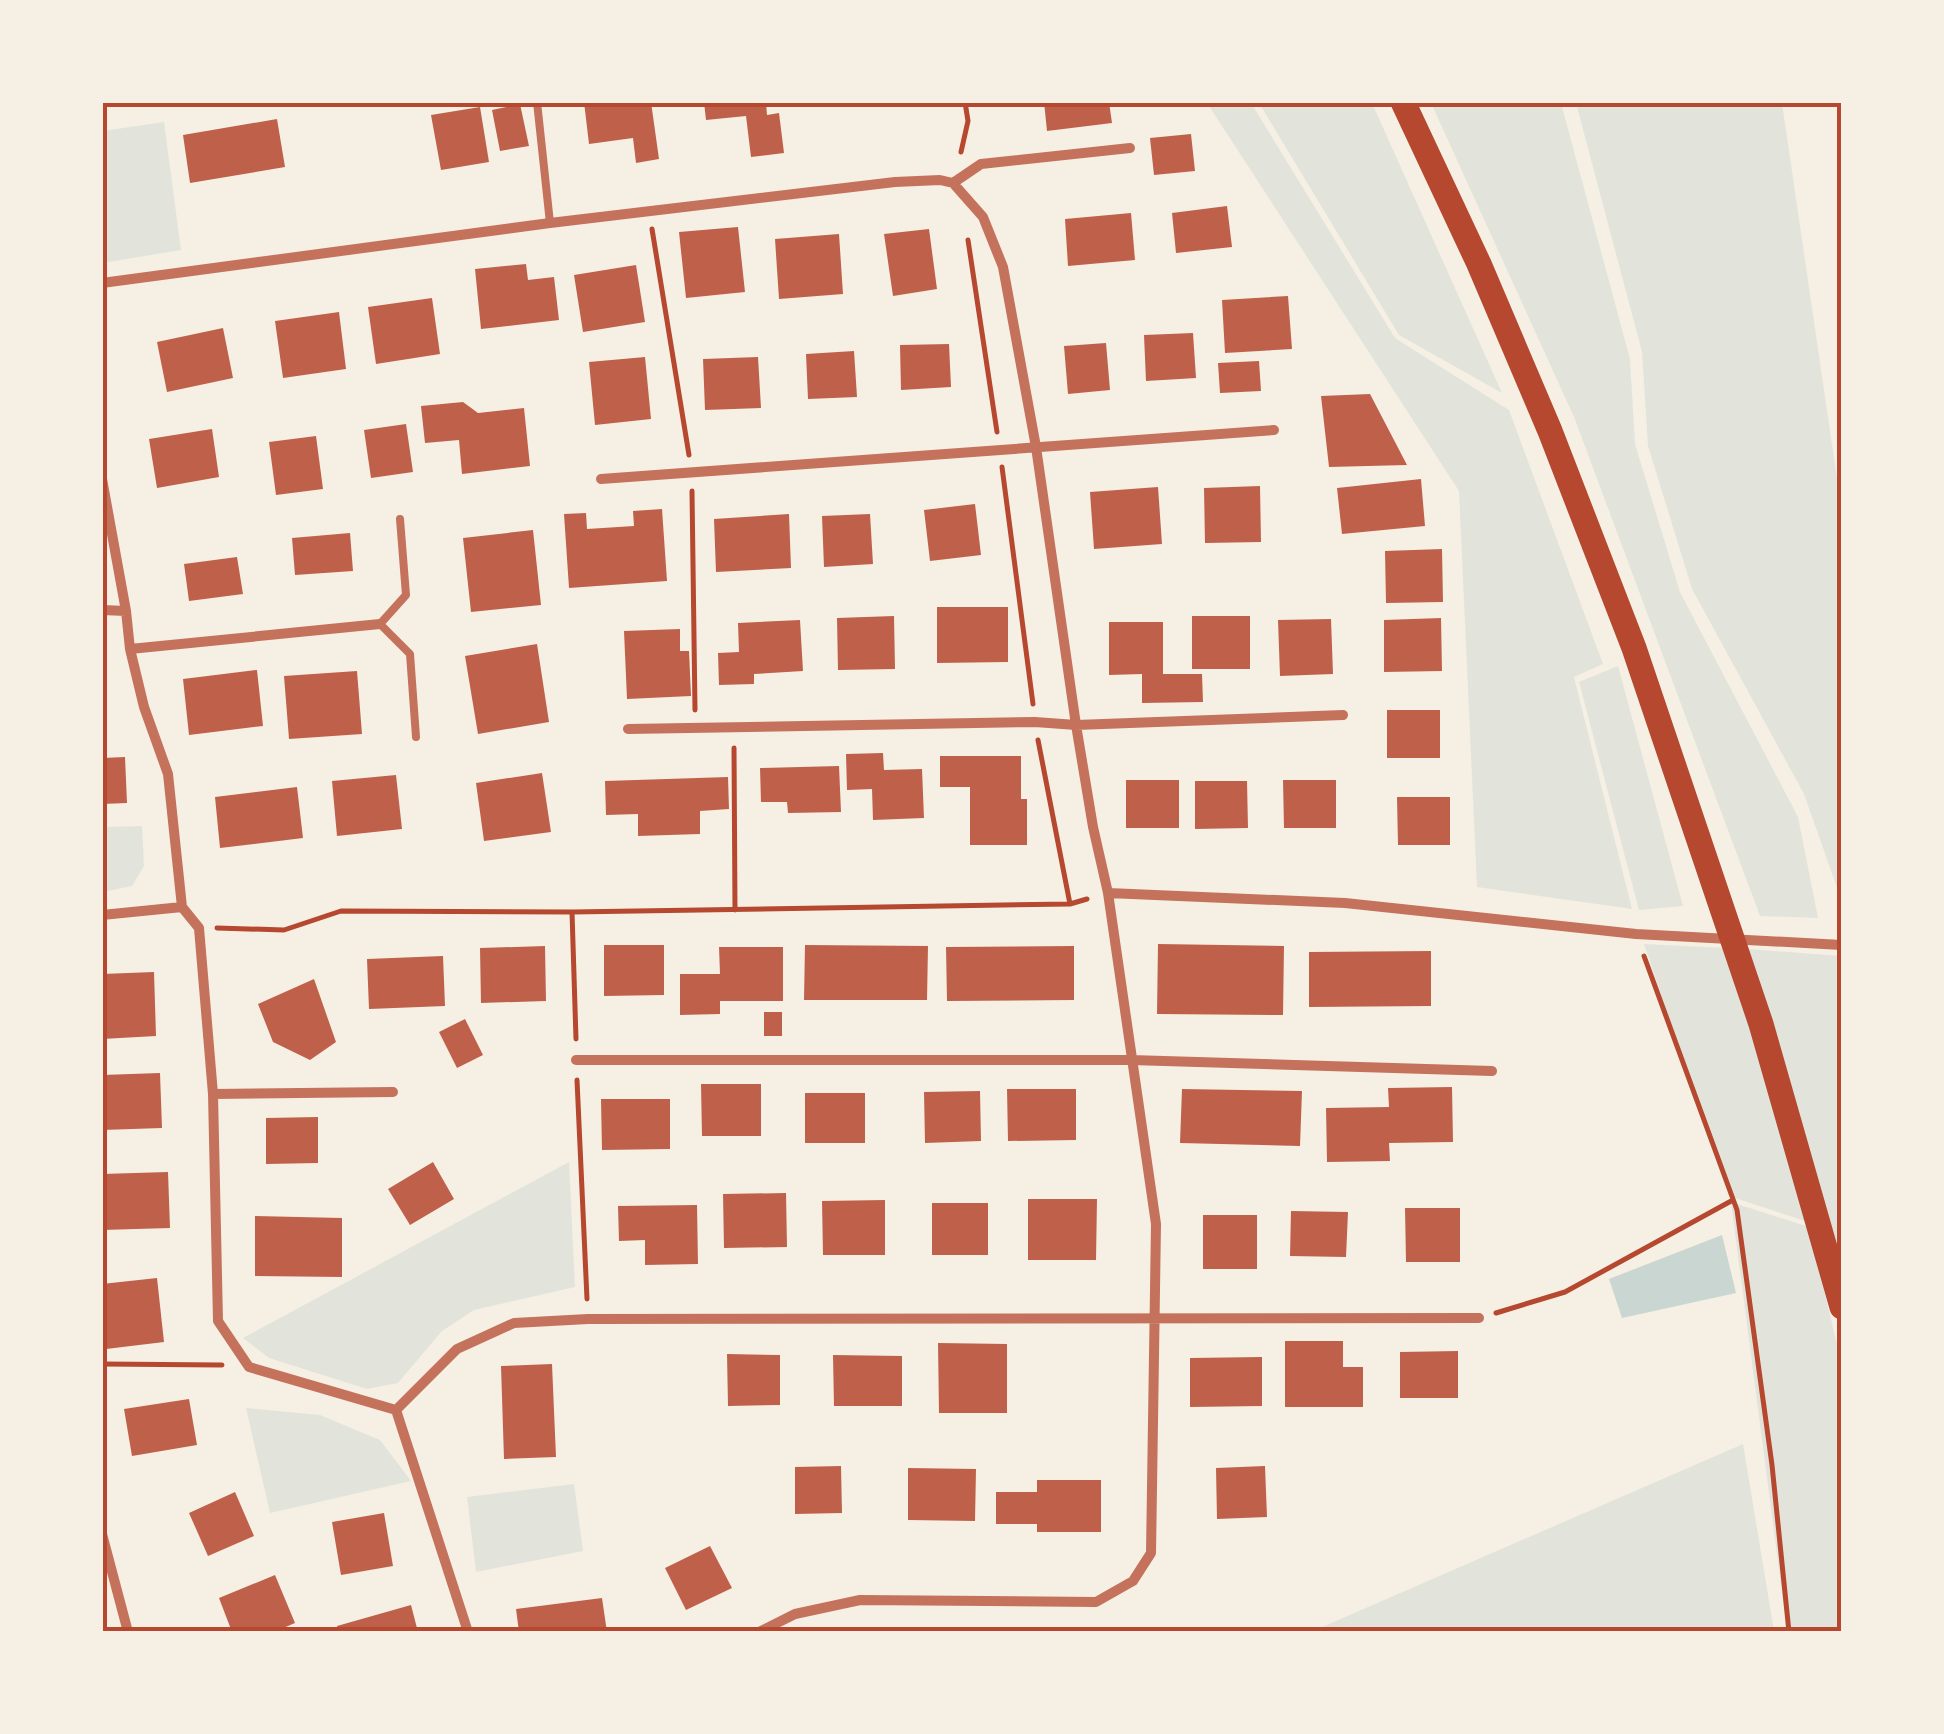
<svg xmlns="http://www.w3.org/2000/svg" width="1944" height="1734" font-family="'Exo 2',sans-serif">
<style>
.green{fill:#e2e4dc}
.water{fill:#c9d6d2}
.building{fill:#bf614a}
.lines{fill:none;stroke-linecap:round;stroke-linejoin:round}
.path{stroke:#b5482f;stroke-width:5}
.service{stroke:#c5725c;stroke-width:8}
.minor{stroke:#c5725c;stroke-width:10}
.primary{stroke:#b5482f;stroke-width:25}
.neatline{fill:none;stroke:#b5482f;stroke-width:4}
</style>
<rect width="100%" height="100%" fill="#f6efe4"/>
<path class="green" d="M 1207,103 L 1251,103 L 1395,338 L 1509,410 L 1603,664 L 1574,677 L 1632,909 L 1477,887 L 1459,491 Z
M 1259,103 L 1372,103 L 1502,393 L 1399,335 Z
M 1431,103 L 1561,103 L 1630,359 L 1635,444 L 1680,592 L 1798,817 L 1818,918 L 1760,916 L 1574,417 Z
M 1576,103 L 1782,103 L 1841,506 L 1841,899 L 1804,794 L 1692,589 L 1648,446 L 1642,352 Z
M 164,122 L 181,250 L 103,263 L 103,131 Z
M 1618,666 L 1683,906 L 1639,910 L 1579,682 Z
M 142,826 L 144,866 L 132,886 L 103,892 L 103,827 Z
M 1644,944 L 1727,948 L 1808,1222 L 1729,1196 Z
M 1747,949 L 1841,956 L 1841,1281 Z
M 569,1162 L 575,1287 L 474,1310 L 442,1331 L 398,1383 L 367,1389 L 269,1358 L 243,1338 Z
M 1731,1202 L 1809,1227 L 1841,1361 L 1841,1631 L 1787,1631 Z
M 246,1408 L 320,1415 L 380,1440 L 411,1481 L 270,1513 Z
M 1743,1444 L 1774,1631 L 1313,1631 Z
M 574,1484 L 583,1551 L 476,1572 L 467,1497 Z"/>
<path class="water" d="M 1722,1235 L 1736,1293 L 1622,1318 L 1609,1279 Z"/>
<path class="building" d="M 584,102 L 651,102 L 659,159 L 636,163 L 633,138 L 589,144 Z
M 704,102 L 766,102 L 767,115 L 779,113 L 784,153 L 751,157 L 746,116 L 706,120 Z
M 1044,102 L 1109,102 L 1112,123 L 1047,131 Z
M 520,104 L 529,146 L 500,151 L 492,110 Z
M 480,107 L 489,162 L 441,170 L 431,115 Z
M 277,119 L 285,167 L 190,183 L 183,135 Z
M 1191,134 L 1195,171 L 1154,175 L 1150,138 Z
M 1227,206 L 1232,247 L 1176,253 L 1172,213 Z
M 1131,213 L 1135,260 L 1068,266 L 1065,219 Z
M 738,227 L 745,292 L 686,298 L 679,232 Z
M 929,229 L 937,289 L 893,296 L 884,234 Z
M 839,234 L 843,294 L 779,299 L 775,239 Z
M 526,264 L 528,280 L 554,277 L 559,320 L 481,329 L 475,269 Z
M 636,265 L 645,322 L 583,332 L 574,275 Z
M 1288,296 L 1292,349 L 1225,353 L 1222,300 Z
M 432,298 L 440,354 L 376,364 L 368,307 Z
M 339,312 L 346,369 L 283,378 L 275,321 Z
M 223,328 L 233,378 L 167,392 L 157,342 Z
M 1193,333 L 1196,378 L 1146,381 L 1144,335 Z
M 1106,343 L 1110,390 L 1068,394 L 1064,346 Z
M 949,344 L 951,387 L 901,390 L 900,345 Z
M 854,351 L 857,397 L 808,399 L 806,354 Z
M 645,357 L 651,419 L 595,425 L 589,362 Z
M 758,357 L 761,408 L 705,410 L 703,359 Z
M 1259,361 L 1261,391 L 1220,393 L 1218,363 Z
M 1370,394 L 1407,465 L 1329,467 L 1321,396 Z
M 463,402 L 478,413 L 524,408 L 530,466 L 462,474 L 459,440 L 425,443 L 421,406 Z
M 406,424 L 413,472 L 371,478 L 364,430 Z
M 212,429 L 219,477 L 157,488 L 149,439 Z
M 316,436 L 323,489 L 276,495 L 269,442 Z
M 1421,479 L 1425,526 L 1342,534 L 1337,488 Z
M 1260,486 L 1261,542 L 1205,543 L 1204,488 Z
M 1158,487 L 1162,544 L 1094,549 L 1090,492 Z
M 975,504 L 981,555 L 930,561 L 924,510 Z
M 662,509 L 667,581 L 569,588 L 564,514 L 586,513 L 587,529 L 634,526 L 633,511 Z
M 789,514 L 791,568 L 716,572 L 714,519 Z
M 870,514 L 873,564 L 824,567 L 822,516 Z
M 533,530 L 541,605 L 471,612 L 463,538 Z
M 350,533 L 353,571 L 295,575 L 292,538 Z
M 1442,549 L 1443,602 L 1386,603 L 1385,551 Z
M 237,557 L 243,594 L 189,601 L 184,564 Z
M 937,607 L 1008,607 L 1008,662 L 937,663 Z
M 894,616 L 895,669 L 838,670 L 837,618 Z
M 1192,616 L 1250,616 L 1250,669 L 1192,669 Z
M 1441,618 L 1442,671 L 1384,672 L 1384,620 Z
M 1331,619 L 1333,674 L 1280,676 L 1278,620 Z
M 800,620 L 803,671 L 754,674 L 754,684 L 719,685 L 718,653 L 739,652 L 738,623 Z
M 1109,622 L 1163,622 L 1163,674 L 1202,674 L 1203,702 L 1142,703 L 1142,674 L 1109,675 Z
M 680,629 L 680,651 L 689,651 L 691,696 L 627,699 L 624,631 Z
M 537,644 L 549,722 L 478,734 L 465,656 Z
M 257,670 L 263,726 L 189,735 L 183,679 Z
M 357,671 L 362,734 L 289,739 L 284,676 Z
M 1387,710 L 1440,710 L 1440,758 L 1387,758 Z
M 883,753 L 884,770 L 922,769 L 924,818 L 873,820 L 872,789 L 847,790 L 846,754 Z
M 940,756 L 1021,756 L 1021,799 L 1027,799 L 1027,845 L 970,845 L 970,787 L 940,787 Z
M 125,757 L 127,803 L 102,804 L 102,758 Z
M 839,766 L 841,812 L 788,813 L 787,802 L 761,802 L 760,768 Z
M 542,773 L 551,832 L 484,841 L 476,783 Z
M 396,775 L 402,829 L 337,836 L 332,781 Z
M 728,777 L 729,809 L 700,811 L 700,834 L 638,836 L 638,814 L 606,815 L 605,781 Z
M 1126,780 L 1179,780 L 1179,828 L 1126,828 Z
M 1283,780 L 1336,780 L 1336,828 L 1284,828 Z
M 1195,781 L 1247,781 L 1248,828 L 1195,829 Z
M 297,787 L 303,838 L 220,848 L 215,797 Z
M 1397,797 L 1450,797 L 1450,845 L 1398,845 Z
M 1158,944 L 1284,946 L 1283,1015 L 1157,1014 Z
M 604,945 L 664,945 L 664,995 L 604,996 Z
M 805,945 L 928,946 L 927,1000 L 804,1000 Z
M 545,946 L 546,1001 L 481,1003 L 480,948 Z
M 1074,946 L 1074,1000 L 947,1001 L 946,947 Z
M 719,947 L 783,947 L 783,1001 L 720,1001 L 720,1014 L 680,1015 L 680,974 L 720,974 Z
M 1431,951 L 1431,1006 L 1309,1007 L 1309,952 Z
M 443,956 L 445,1006 L 369,1009 L 367,959 Z
M 154,972 L 156,1036 L 102,1039 L 102,974 Z
M 314,979 L 336,1042 L 310,1060 L 273,1042 L 258,1004 Z
M 764,1012 L 782,1012 L 782,1036 L 764,1036 Z
M 465,1019 L 483,1055 L 457,1068 L 439,1032 Z
M 160,1073 L 162,1128 L 102,1130 L 102,1075 Z
M 701,1084 L 761,1084 L 761,1136 L 702,1136 Z
M 1452,1087 L 1453,1142 L 1389,1143 L 1390,1161 L 1327,1162 L 1326,1108 L 1389,1107 L 1388,1088 Z
M 1007,1089 L 1076,1089 L 1076,1140 L 1008,1141 Z
M 1182,1089 L 1302,1091 L 1300,1146 L 1180,1143 Z
M 980,1091 L 981,1141 L 925,1143 L 924,1092 Z
M 805,1093 L 865,1093 L 865,1143 L 805,1143 Z
M 601,1099 L 670,1099 L 670,1149 L 602,1150 Z
M 318,1117 L 318,1163 L 266,1164 L 266,1118 Z
M 433,1162 L 454,1199 L 410,1225 L 388,1189 Z
M 168,1172 L 170,1228 L 102,1230 L 102,1174 Z
M 786,1193 L 787,1247 L 724,1248 L 723,1194 Z
M 1028,1199 L 1097,1199 L 1096,1260 L 1028,1260 Z
M 885,1200 L 885,1255 L 823,1255 L 822,1201 Z
M 932,1203 L 988,1203 L 988,1255 L 932,1255 Z
M 697,1205 L 698,1264 L 645,1265 L 645,1240 L 619,1241 L 618,1206 Z
M 1405,1208 L 1460,1208 L 1460,1262 L 1406,1262 Z
M 1291,1211 L 1348,1212 L 1346,1257 L 1290,1256 Z
M 1203,1215 L 1257,1215 L 1257,1269 L 1203,1269 Z
M 255,1216 L 342,1218 L 342,1277 L 255,1276 Z
M 157,1278 L 164,1342 L 106,1349 L 102,1284 Z
M 1285,1341 L 1343,1341 L 1343,1367 L 1363,1367 L 1363,1407 L 1285,1407 Z
M 938,1343 L 1007,1344 L 1007,1413 L 939,1413 Z
M 1458,1351 L 1458,1398 L 1400,1398 L 1400,1352 Z
M 727,1354 L 780,1355 L 780,1405 L 728,1406 Z
M 833,1355 L 902,1356 L 902,1406 L 834,1406 Z
M 1262,1357 L 1262,1406 L 1190,1407 L 1190,1358 Z
M 552,1364 L 556,1457 L 504,1459 L 501,1366 Z
M 189,1399 L 197,1445 L 132,1456 L 124,1409 Z
M 841,1466 L 842,1513 L 795,1514 L 795,1467 Z
M 1265,1466 L 1267,1517 L 1217,1519 L 1216,1468 Z
M 908,1468 L 976,1469 L 975,1521 L 908,1520 Z
M 1037,1480 L 1101,1480 L 1101,1532 L 1037,1532 L 1037,1524 L 996,1524 L 996,1492 L 1037,1492 Z
M 235,1492 L 254,1536 L 208,1556 L 189,1513 Z
M 384,1513 L 393,1566 L 341,1575 L 332,1522 Z
M 710,1546 L 732,1588 L 686,1610 L 665,1568 Z
M 275,1575 L 295,1623 L 274,1632 L 232,1632 L 219,1598 Z
M 602,1598 L 607,1632 L 519,1632 L 516,1609 Z
M 411,1605 L 418,1632 L 338,1632 L 337,1626 Z"/>
<g class="lines">
<path class="path" d="M 961,152 L 968,121 L 965,102
M 652,229 L 689,455
M 968,240 L 997,432
M 1002,467 L 1033,704
M 692,491 L 695,710
M 1038,740 L 1070,904
M 734,748 L 735,910
M 572,912 L 576,1039
M 217,928 L 284,930 L 341,911 L 572,912 L 1070,904 L 1087,899
M 1644,956 L 1737,1210 L 1772,1465 L 1789,1632
M 577,1080 L 587,1299
M 1496,1313 L 1565,1292 L 1733,1200
M 102,1364 L 222,1365"/>
<path class="service" d="M 537,102 L 550,223
M 400,519 L 406,595 L 380,624 L 410,654 L 416,737"/>
<path class="minor" d="M 953,183 L 981,164 L 1130,148
M 102,283 L 550,223 L 895,182 L 940,180 L 953,183 L 983,217 L 1003,267 L 1036,447 L 1076,725 L 1093,827 L 1108,893 L 1156,1224 L 1151,1553 L 1133,1581 L 1096,1602 L 860,1600 L 795,1614 L 759,1632
M 102,479 L 126,611 L 130,649 L 144,707 L 168,774 L 182,907 L 199,928 L 213,1094 L 218,1321 L 249,1367 L 396,1410 L 468,1632
M 601,479 L 1274,430
M 102,610 L 126,611
M 130,649 L 380,624
M 628,729 L 1035,722 L 1076,725 L 1343,715
M 1108,893 L 1345,903 L 1636,934 L 1842,945
M 102,915 L 182,907
M 576,1060 L 1131,1060 L 1492,1071
M 213,1094 L 393,1092
M 396,1410 L 457,1349 L 514,1323 L 588,1319 L 1479,1318
M 102,1534 L 128,1632"/>
<path class="primary" d="M 1403,102 L 1479,264 L 1550,431 L 1634,648 L 1761,1024 L 1842,1307"/>
</g>
<rect width="1944" height="1734" fill="none" stroke="#f6efe4" stroke-width="210"/>
<rect x="105" y="105" width="1734" height="1524" class="neatline"/>
</svg>
